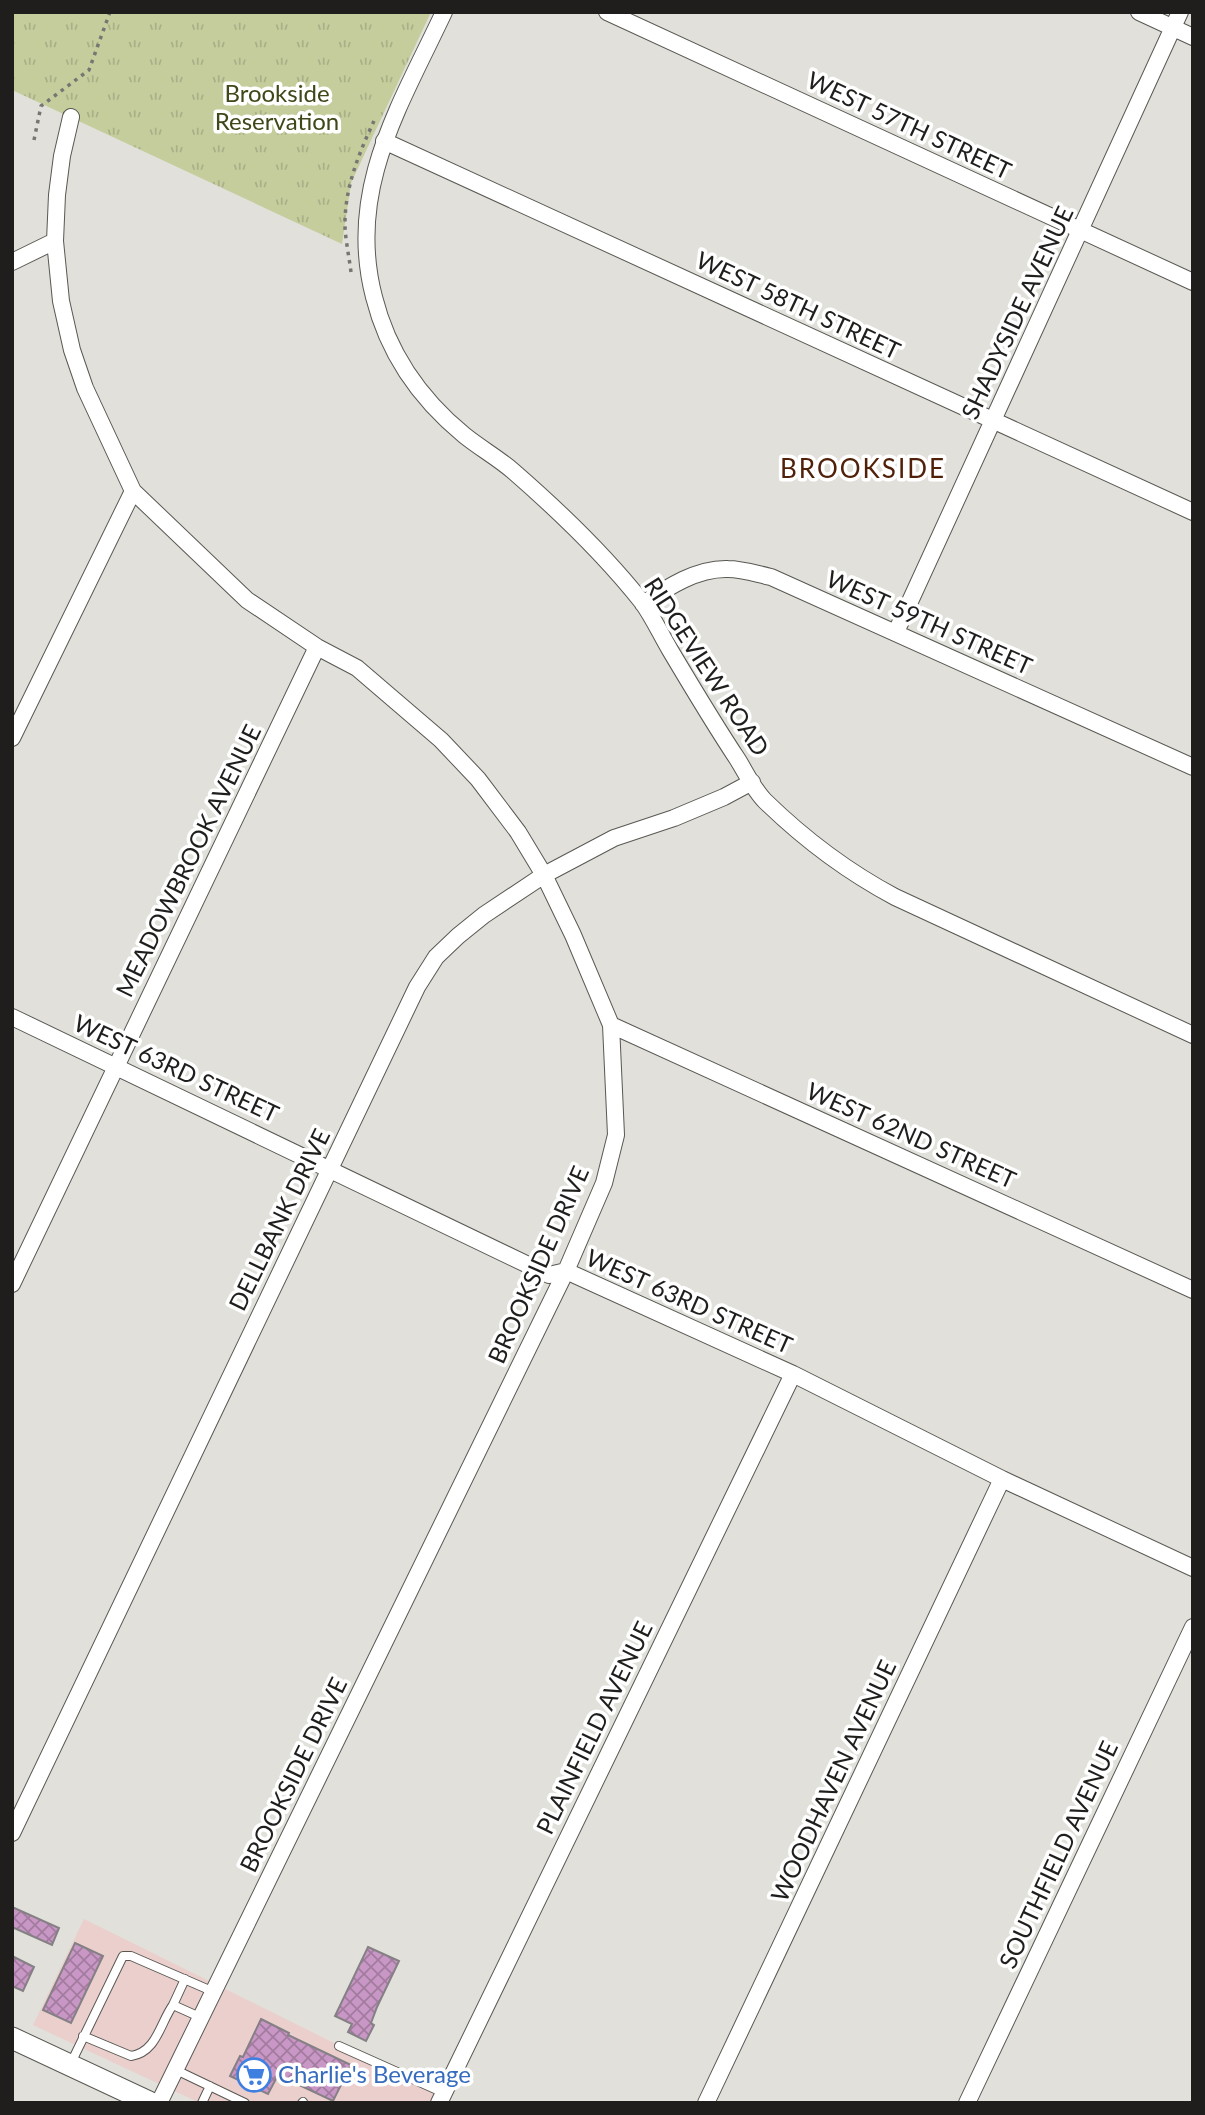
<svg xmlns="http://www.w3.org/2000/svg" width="1205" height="2115" font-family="Lato,sans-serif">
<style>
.commercial{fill:#eacfcd}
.park{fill:url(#park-tufts)}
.building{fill:url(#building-cross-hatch);stroke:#848084;stroke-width:2}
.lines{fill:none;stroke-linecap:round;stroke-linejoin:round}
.service-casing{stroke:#595853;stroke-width:10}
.minor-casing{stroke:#595853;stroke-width:18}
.secondary-casing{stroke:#595853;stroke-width:23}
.path{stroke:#777672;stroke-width:3.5;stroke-dasharray:3.5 5;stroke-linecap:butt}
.service{stroke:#fff;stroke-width:8}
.minor{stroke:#fff;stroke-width:16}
.secondary{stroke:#fff;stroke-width:21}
.labels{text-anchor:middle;stroke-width:7;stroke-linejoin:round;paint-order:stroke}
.park-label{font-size:24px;fill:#414718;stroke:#fff}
.street-label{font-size:24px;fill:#1f1e1c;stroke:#fff}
.shop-label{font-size:24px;fill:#366cbe;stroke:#fff;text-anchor:start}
.neighbourhood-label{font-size:26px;letter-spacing:2px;fill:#502008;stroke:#fff}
</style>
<defs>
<pattern id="park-tufts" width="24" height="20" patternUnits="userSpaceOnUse" patternTransform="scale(1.75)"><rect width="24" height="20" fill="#c5cd9d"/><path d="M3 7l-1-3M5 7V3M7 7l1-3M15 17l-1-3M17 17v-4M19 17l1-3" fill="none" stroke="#a9b087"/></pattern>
<pattern id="building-cross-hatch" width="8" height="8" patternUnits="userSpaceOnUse" patternTransform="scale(1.75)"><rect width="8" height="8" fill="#c897c5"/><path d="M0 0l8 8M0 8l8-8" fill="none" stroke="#a27b9f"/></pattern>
</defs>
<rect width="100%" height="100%" fill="#e1e0da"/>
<path class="commercial" d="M 84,1919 L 455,2103 L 200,2103 L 33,2025 Z"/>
<path class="park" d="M 12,12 L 431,12 L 351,183 L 342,244 L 12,90 Z"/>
<path class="building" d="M 12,1907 L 59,1928 L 52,1945 L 12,1927 Z
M 75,1943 L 103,1956 L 71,2023 L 43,2010 Z
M 368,1947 L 399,1961 L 377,2007 L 371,2023 L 374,2025 L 366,2041 L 348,2032 L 352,2024 L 335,2016 Z
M 12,1956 L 34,1967 L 23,1991 L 12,1986 Z
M 261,2019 L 289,2033 L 288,2035 L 351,2065 L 333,2101 L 278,2075 L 268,2094 L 230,2076 L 240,2056 L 243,2057 Z"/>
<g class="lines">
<defs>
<path id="service" d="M 173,2005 L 185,1979
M 83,2036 L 131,2056 C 157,2052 160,2023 173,2005 L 202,2018
M 339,2046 L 444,2093
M 71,2063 L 123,1956 L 131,1956 L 214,1992
M 176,2070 L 245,2103
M 202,2103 L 210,2086
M 302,2103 L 303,2102"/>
<path id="minor" d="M 444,12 C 400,106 346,190 374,297 C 388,353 419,398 464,435 C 480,448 498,458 513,471 C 559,511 604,554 642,602 C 653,617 661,635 670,650 C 692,687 714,724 738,760 C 746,773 754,790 765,801 C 804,839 848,872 895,897 L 1193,1035
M 607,12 L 1193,282
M 1139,12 L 1193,37
M 71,117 L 62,156 L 57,195 L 55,241 L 61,301 L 72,350 L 85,388 L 133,491 L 247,600 L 317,647 L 357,668 L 441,740 L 478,779 L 518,832 L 544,875 L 573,935 L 611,1025 L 616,1135 L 604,1183 L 566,1271 L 159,2103
M 384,141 L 1193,512
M 12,262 L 55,241
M 643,604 C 668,587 697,568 728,569 C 742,569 757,574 771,577 L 1193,767
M 896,632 L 1180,12
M 12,738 L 133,491
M 12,1017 L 549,1275 L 566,1271 L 793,1374 L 1002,1479 L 1193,1568
M 611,1025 L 1193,1290
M 12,1284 L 317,647
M 12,1833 L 417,987 L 436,957 L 458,936 L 484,915 L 544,875 L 614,838 L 674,818 L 724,797 L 752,782
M 439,2103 L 793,1374
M 706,2103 L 1002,1479
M 967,2103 L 1193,1627"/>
<path id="secondary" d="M 12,2038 L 151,2103"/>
</defs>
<use href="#service" class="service-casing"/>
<use href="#minor" class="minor-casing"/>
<use href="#secondary" class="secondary-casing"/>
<path class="path" d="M 34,140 L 41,106 L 89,70 L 110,12
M 351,272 C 349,257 346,242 345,228 C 344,190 358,155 374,121"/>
<use href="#service" class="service"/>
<use href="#minor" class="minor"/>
<use href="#secondary" class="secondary"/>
</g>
<defs>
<symbol id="supermarket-ring" viewBox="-11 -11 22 22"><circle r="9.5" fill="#fff" stroke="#3f7fe0" stroke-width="1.5"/><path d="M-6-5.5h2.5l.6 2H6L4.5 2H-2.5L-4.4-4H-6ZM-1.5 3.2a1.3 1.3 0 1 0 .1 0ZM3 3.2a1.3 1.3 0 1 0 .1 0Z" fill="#3f7fe0"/></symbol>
</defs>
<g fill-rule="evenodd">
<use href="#supermarket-ring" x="235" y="2056" width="38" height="38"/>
</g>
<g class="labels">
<g class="park-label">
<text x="277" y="102">Brookside<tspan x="277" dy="28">Reservation</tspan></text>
</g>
<g class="street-label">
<text transform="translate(909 126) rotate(25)" y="8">WEST 57TH STREET</text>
<text transform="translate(798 306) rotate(25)" y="8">WEST 58TH STREET</text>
<text transform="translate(1018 313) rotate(-65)" y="8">SHADYSIDE AVENUE</text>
<text transform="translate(929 623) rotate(24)" y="8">WEST 59TH STREET</text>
<text transform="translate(706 667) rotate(57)" y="8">RIDGEVIEW ROAD</text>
<text transform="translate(189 861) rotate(-64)" y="8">MEADOWBROOK AVENUE</text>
<text transform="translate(176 1069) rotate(25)" y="8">WEST 63RD STREET</text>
<text transform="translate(911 1136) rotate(24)" y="8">WEST 62ND STREET</text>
<text transform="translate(280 1220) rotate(-64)" y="8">DELLBANK DRIVE</text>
<text transform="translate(539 1265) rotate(-66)" y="8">BROOKSIDE DRIVE</text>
<text transform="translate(689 1302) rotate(24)" y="8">WEST 63RD STREET</text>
<text transform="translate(595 1728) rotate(-64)" y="8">PLAINFIELD AVENUE</text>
<text transform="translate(294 1775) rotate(-64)" y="8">BROOKSIDE DRIVE</text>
<text transform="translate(834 1781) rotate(-65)" y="8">WOODHAVEN AVENUE</text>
<text transform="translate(1059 1855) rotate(-65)" y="8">SOUTHFIELD AVENUE</text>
</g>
<g class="shop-label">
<text x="278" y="2083">Charlie's Beverage</text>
</g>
<g class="neighbourhood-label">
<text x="863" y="478">BROOKSIDE</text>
</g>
</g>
<rect width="1205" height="2115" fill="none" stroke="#1f1e1c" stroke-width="28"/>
</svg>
